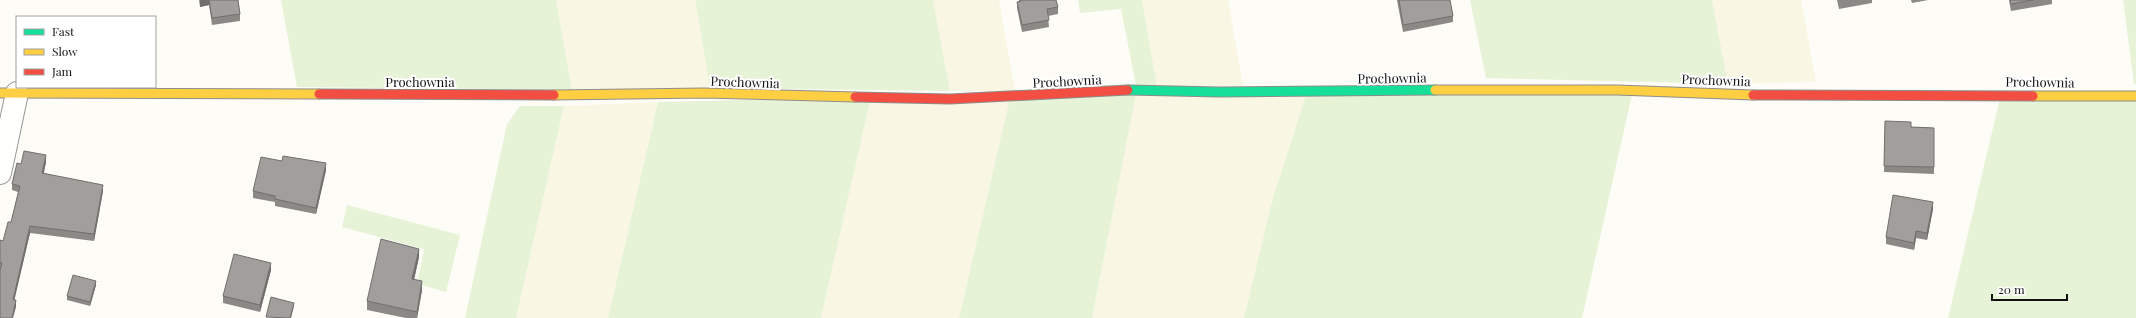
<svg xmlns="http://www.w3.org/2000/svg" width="2136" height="318" font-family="'Playfair Display',serif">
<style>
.farmland{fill:#f9f7e4}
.green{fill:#e7f3d7}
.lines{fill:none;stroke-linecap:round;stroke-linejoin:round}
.street-casing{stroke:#979795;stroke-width:24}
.fast-casing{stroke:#8e8d8b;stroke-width:11}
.slow-casing{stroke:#8e8d8b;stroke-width:11}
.jam-casing{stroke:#8e8d8b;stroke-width:11}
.street{stroke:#fffffe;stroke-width:22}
.fast{stroke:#16e098;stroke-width:9}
.slow{stroke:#ffcf43;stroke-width:9}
.jam{stroke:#f24e42;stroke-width:9}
.wall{fill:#8a8986}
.shaded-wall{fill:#716f6d}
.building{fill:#a19f9c;stroke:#716f6d}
.labels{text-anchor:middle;stroke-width:4;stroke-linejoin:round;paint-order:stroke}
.street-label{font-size:13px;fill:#111;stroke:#fff}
</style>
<rect width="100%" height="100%" fill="#fdfcf7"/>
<path class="farmland" d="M 556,0 L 695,0 L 710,88 L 572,90 Z
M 933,0 L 999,0 L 1015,91 L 950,91 Z
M 1142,0 L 1228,0 L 1243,86 L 1157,86 Z
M 1712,0 L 1801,0 L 1816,82 L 1728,84 Z
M 1137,90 L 1307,92 L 1272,201 L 1244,318 L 1092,318 Z
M 871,97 L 1010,98 L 959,318 L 821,318 Z
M 658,102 L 608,318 L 516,318 L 564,106 Z"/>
<path class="green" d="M 281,0 L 556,0 L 572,90 L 297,87 Z
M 695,0 L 933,0 L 950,91 L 710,88 Z
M 1078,0 L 1142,0 L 1157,86 L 1136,85 L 1121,9 L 1080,13 Z
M 1470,0 L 1712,0 L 1728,84 L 1486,78 Z
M 2123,0 L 2136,0 L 2136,84 L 2134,84 Z
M 1137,90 L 1092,318 L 959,318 L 1010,98 Z
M 1633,90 L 1582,318 L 1244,318 L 1272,201 L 1307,92 Z
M 2001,94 L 2136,96 L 2136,318 L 1948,318 Z
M 871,97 L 821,318 L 608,318 L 658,102 Z
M 520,106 L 564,106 L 516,318 L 465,318 L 507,124 Z
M 347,205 L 460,235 L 446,292 L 417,284 L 424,249 L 342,227 Z"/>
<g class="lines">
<defs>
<path id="street" d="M 0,173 L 17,93"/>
<path id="fast" d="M 1128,90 L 1219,92 L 1435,90"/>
<path id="slow" d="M 1435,90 L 1617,90 L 1753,95
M 0,93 L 319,94
M 554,95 L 704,93 L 855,97
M 2033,96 L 2136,96"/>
<path id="jam" d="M 319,94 L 554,95
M 1753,95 L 2033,96
M 855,97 L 950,99 L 1128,90"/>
</defs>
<use href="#street" class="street-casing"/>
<use href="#fast" class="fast-casing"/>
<use href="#slow" class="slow-casing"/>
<use href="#jam" class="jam-casing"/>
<use href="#street" class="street"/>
<use href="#fast" class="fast"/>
<use href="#slow" class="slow"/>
<use href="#jam" class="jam"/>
</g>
<path class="wall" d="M 199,0 L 238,0 L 240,14 L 240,21 L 212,25 L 209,5 L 200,7 Z
M 1019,0 L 1056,0 L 1058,7 L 1058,14 L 1048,16 L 1049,27 L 1022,32 L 1017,8 L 1017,2 L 1019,1 Z
M 1397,0 L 1450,0 L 1453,16 L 1453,22 L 1403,32 Z
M 1837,0 L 1872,0 L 1872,3 L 1839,9 Z
M 1911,0 L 1928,0 L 1912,3 Z
M 2009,0 L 2052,0 L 2052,4 L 2011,11 Z
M 1885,121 L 1911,127 L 1934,128 L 1934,174 L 1884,172 Z
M 46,162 L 44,173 L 103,191 L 94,241 L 30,233 L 14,300 L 16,307 L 0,269 L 0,240 L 3,241 L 11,222 L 18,192 L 12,190 L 12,184 L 21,164 Z
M 326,170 L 316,214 L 275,206 L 275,202 L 253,198 L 253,191 Z
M 1933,209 L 1927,240 L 1916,238 L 1914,250 L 1886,244 L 1886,237 Z
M 419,257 L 414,280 L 422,290 L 417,318 L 406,318 L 367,310 L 367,301 Z
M 271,270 L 260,312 L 223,303 L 223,296 Z
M 96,285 L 90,306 L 67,300 L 67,296 Z"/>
<path class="shaded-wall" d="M 200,0 L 209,0 L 209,5 L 200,7 Z
M 46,155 L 46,162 L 42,179 L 42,173 Z
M 326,163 L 326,170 L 316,214 L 316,208 Z
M 103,185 L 103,191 L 94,241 L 94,234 Z
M 1933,202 L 1933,209 L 1927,240 L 1927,233 Z
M 30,226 L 30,233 L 13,306 L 13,300 Z
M 1916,231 L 1916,238 L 1914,250 L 1914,243 Z
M 419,249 L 419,257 L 412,288 L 412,279 Z
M 271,263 L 271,270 L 260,312 L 260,305 Z
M 96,281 L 96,285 L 90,306 L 90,302 Z
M 422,281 L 422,290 L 417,318 L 417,312 Z
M 16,300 L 16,307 L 13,318 L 12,318 Z
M 294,303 L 294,306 L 291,318 L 290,318 Z"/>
<path class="building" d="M 209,0 L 238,0 L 240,14 L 212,18 Z
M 1020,0 L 1056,0 L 1058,7 L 1047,9 L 1049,20 L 1022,25 L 1017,2 L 1021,1 Z
M 1399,0 L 1450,0 L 1453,16 L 1403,25 Z
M 2010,0 L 2033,0 L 2011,4 Z
M 1885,121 L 1911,122 L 1911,127 L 1934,128 L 1934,167 L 1884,166 Z
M 24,151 L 46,155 L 42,173 L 103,185 L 94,234 L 30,226 L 13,300 L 16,300 L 12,318 L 0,318 L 0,271 L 2,263 L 0,263 L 0,240 L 3,241 L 8,222 L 11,222 L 20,186 L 12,184 L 17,163 L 21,164 Z
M 283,156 L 326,163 L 316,208 L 275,199 L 275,196 L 253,191 L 261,157 L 282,161 Z
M 1893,195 L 1933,202 L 1927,233 L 1916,231 L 1914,243 L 1886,237 Z
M 381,239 L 419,249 L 412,279 L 422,281 L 417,312 L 367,301 Z
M 234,254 L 271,263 L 260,305 L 223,296 Z
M 73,275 L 96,281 L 90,302 L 67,296 Z
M 271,297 L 294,303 L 290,318 L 266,317 Z"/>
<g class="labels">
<g class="street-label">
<text transform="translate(1392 78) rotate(-1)" y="5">Prochownia</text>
<text transform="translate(1716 80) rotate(2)" y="5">Prochownia</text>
<text transform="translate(1067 81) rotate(-3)" y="5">Prochownia</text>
<text x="420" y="87">Prochownia</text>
<text transform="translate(745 82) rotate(2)" y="5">Prochownia</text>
<text transform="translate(2040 82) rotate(1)" y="5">Prochownia</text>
</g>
</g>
<rect x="16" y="16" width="140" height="72" fill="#ffffff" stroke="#a0a0a0"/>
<rect x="24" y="29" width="20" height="6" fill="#16e098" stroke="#a0a0a0"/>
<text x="52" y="36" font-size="12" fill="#111111">Fast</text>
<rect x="24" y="49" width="20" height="6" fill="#ffcf43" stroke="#a0a0a0"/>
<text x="52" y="56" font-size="12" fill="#111111">Slow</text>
<rect x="24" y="69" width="20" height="6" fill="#f24e42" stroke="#a0a0a0"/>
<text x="52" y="76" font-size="12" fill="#111111">Jam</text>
<path d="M1992 294v6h75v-6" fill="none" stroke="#111111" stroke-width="2"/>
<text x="1998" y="294" font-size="12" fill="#111111" stroke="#ffffff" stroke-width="3" paint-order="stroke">20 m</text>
</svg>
